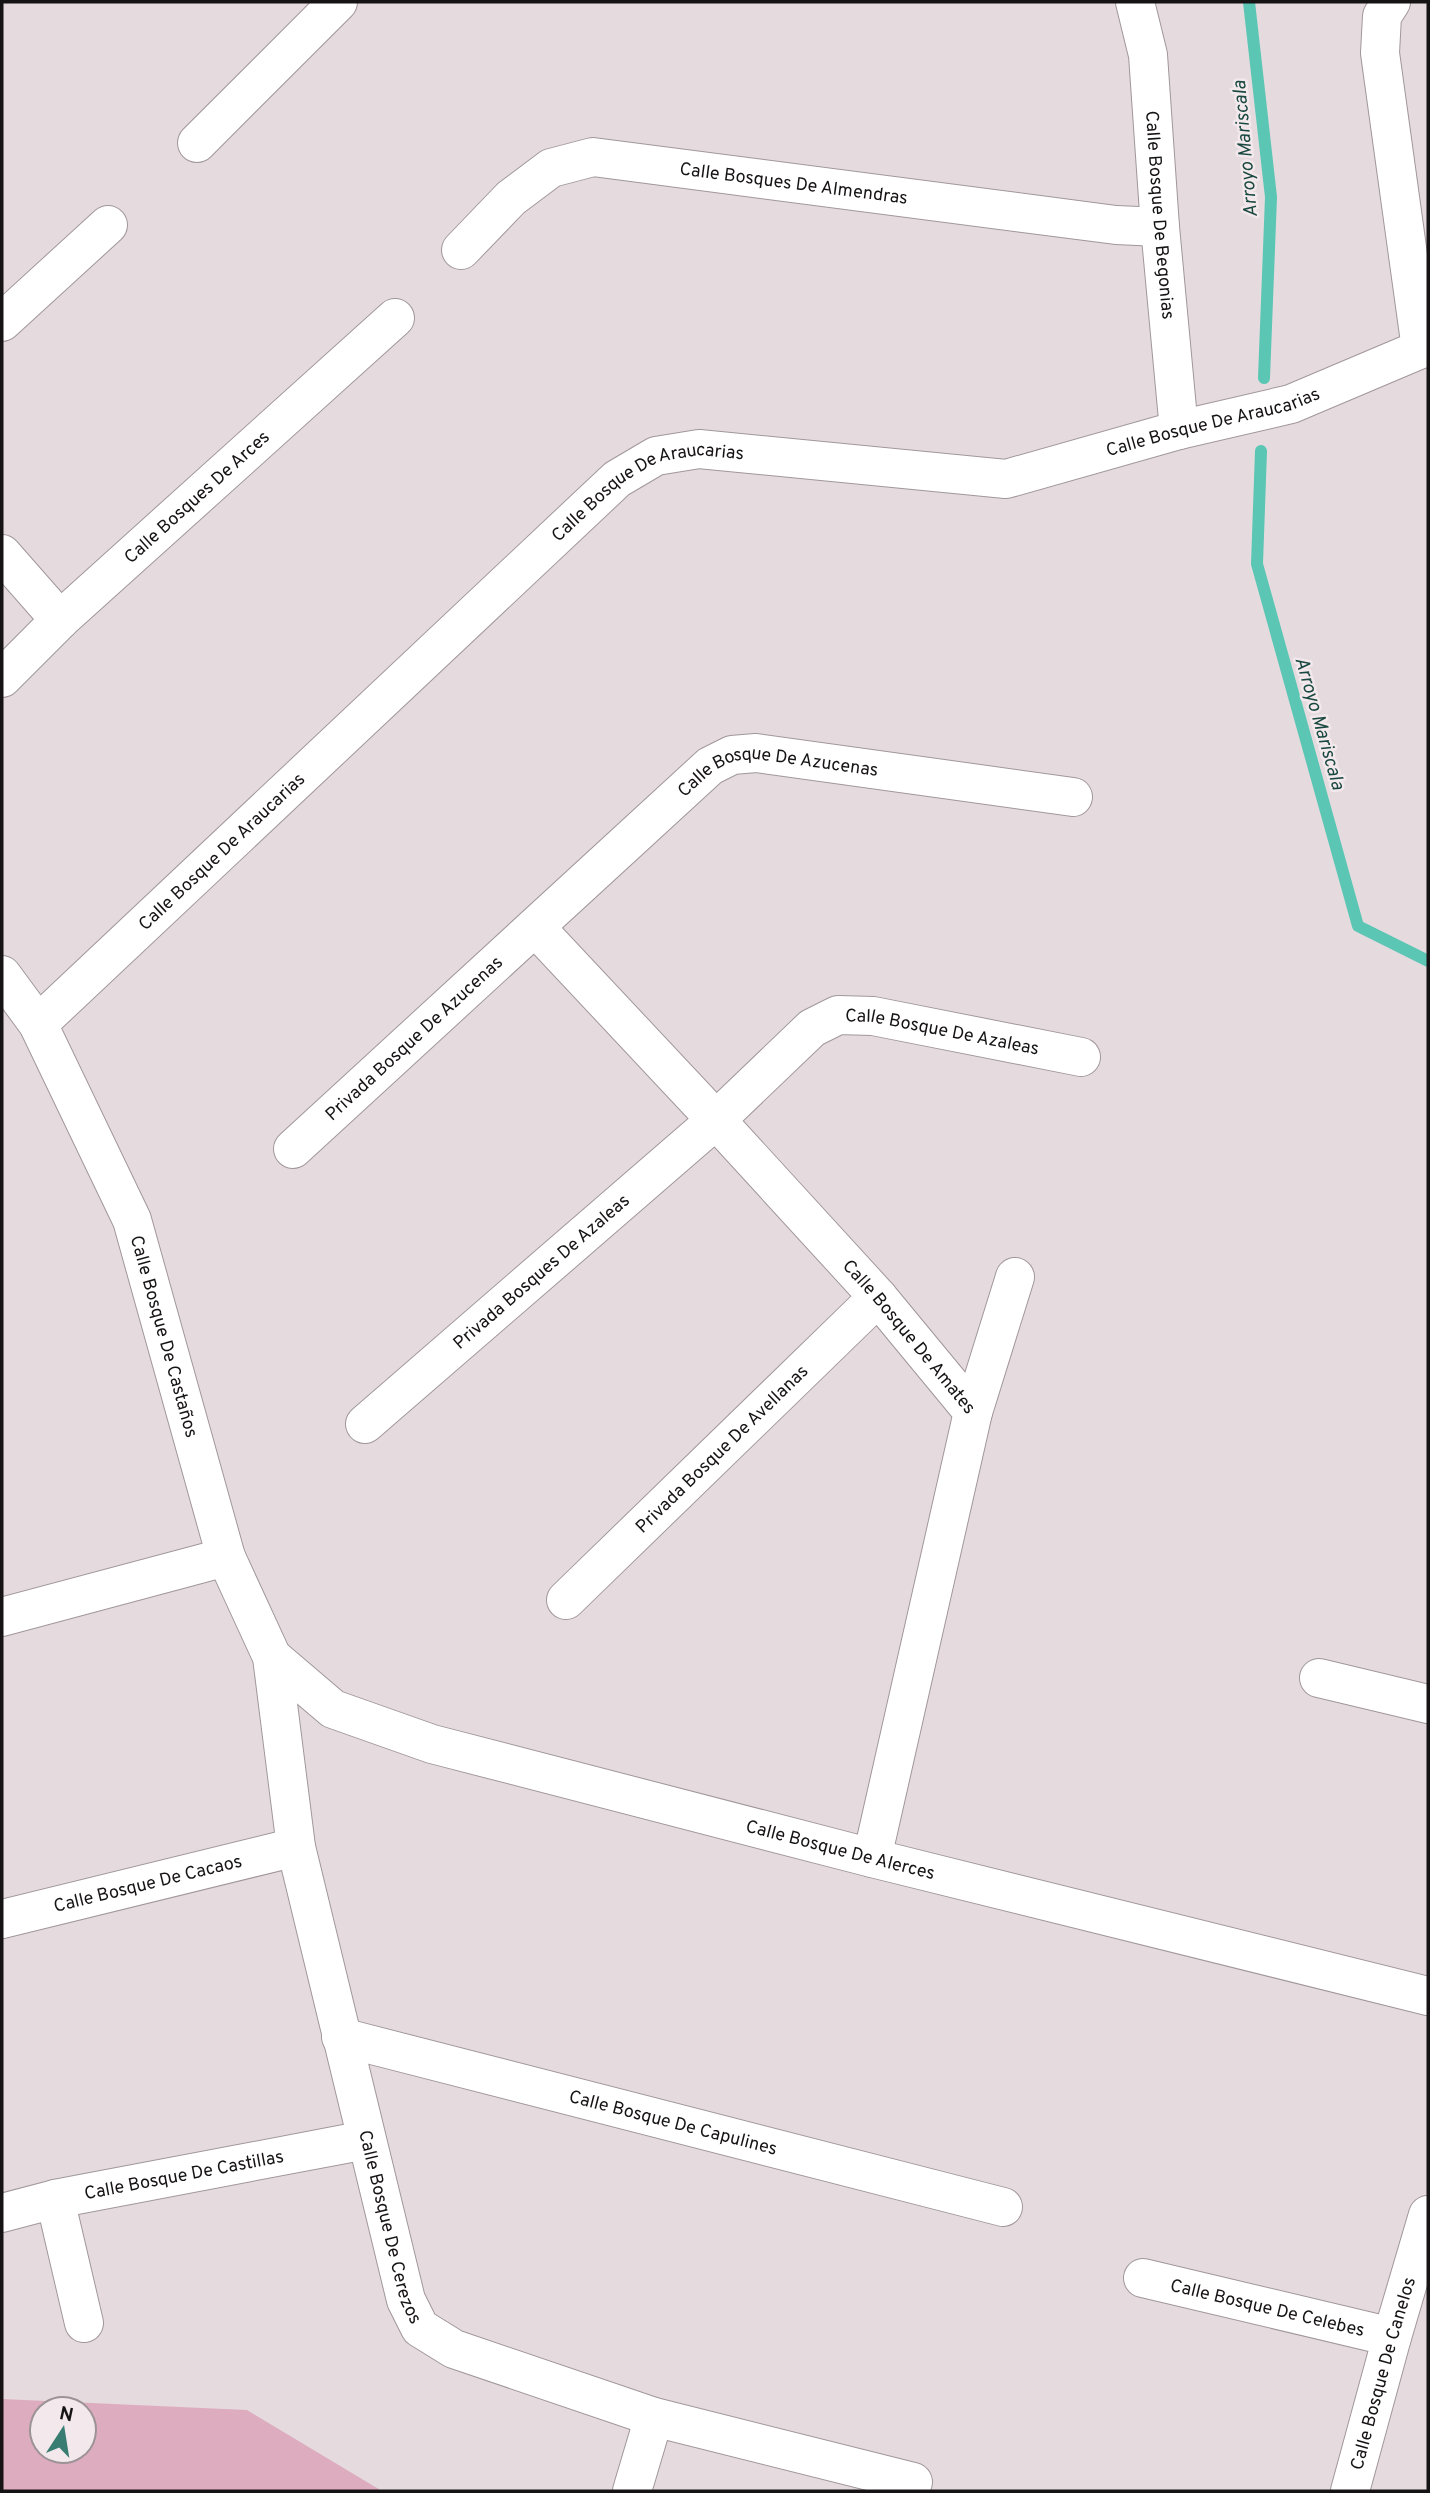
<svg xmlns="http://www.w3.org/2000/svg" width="1430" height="2493" font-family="Overpass,sans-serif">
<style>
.green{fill:#deacbf;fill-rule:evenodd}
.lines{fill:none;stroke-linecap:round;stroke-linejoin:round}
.stream{stroke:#5bc6b4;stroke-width:12}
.minor-casing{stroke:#a1979a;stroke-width:40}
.minor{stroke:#fff;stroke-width:38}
.labels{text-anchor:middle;stroke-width:5;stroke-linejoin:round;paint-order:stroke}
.street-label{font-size:18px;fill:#161314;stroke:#f3e8ec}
.water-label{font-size:19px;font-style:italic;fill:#194840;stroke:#f3e8ec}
</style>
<rect width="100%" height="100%" fill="#e5dbde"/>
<path class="green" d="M 2,2399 L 247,2410 L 382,2491 L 2,2491 ZM 42,2409 L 84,2409 L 84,2451 L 42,2451 Z"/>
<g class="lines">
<path class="stream" d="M 1249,2 L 1271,197 L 1264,378
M 1261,451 L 1257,564 L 1358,926 L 1428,961"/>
<defs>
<g id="minor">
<path id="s1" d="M 1135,2 L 1148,55 L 1160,227 L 1179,430"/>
<path d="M 1391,2 L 1382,16 L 1380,53 L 1421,349"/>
<path d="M 197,143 L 338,2"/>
<path id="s2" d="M 461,250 L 511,198 L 551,168 L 593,157 L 1116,225 L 1160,227"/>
<path d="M 2,322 L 108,225"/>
<path d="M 2,554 L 60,620"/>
<path id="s3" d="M 2,678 L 60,620 L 395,318"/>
<path id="s4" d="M 535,927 L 716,1120 L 878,1297 L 973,1412"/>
<path id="s5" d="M 2,975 L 38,1024 L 132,1220 L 226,1557 L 272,1657 L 296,1847 L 406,2300 L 420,2328 L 454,2349 L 654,2417 L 913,2482"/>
<path id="s6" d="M 38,1024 L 617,479 L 656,456 L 699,449 L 1006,479 L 1179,430 L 1291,404 L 1421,349 L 1428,344"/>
<path id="s7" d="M 293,1149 L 710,766 L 732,755 L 756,753 L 1073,797"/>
<path id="s8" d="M 365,1424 L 716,1120 L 812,1028 L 838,1015 L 873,1016 L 1081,1057"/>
<path id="s9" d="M 566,1600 L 878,1297"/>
<path d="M 2,1617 L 226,1557"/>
<path id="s10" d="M 272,1657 L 333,1709 L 432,1744 L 872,1858 L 1428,1996"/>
<path d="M 1319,1678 L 1428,1704"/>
<path d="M 872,1858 L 973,1412 L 1015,1277"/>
<path id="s11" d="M 2,1919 L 296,1847"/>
<path id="s12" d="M 341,2037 L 1003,2207"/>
<path d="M 55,2199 L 84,2323"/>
<path id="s13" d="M 2,2213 L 55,2199 L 366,2140"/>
<path id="s14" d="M 1143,2278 L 1392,2337"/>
<path d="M 632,2491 L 654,2417"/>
<path id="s15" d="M 1350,2491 L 1392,2337 L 1428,2215"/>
</g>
</defs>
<use href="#minor" class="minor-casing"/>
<use href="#minor" class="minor"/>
</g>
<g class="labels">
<g class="street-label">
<text dy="6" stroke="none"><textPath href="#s2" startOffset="368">Calle Bosques De Almendras</textPath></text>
<text dy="6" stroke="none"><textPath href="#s1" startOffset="215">Calle Bosque De Begonias</textPath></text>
<text dy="6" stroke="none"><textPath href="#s6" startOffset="1407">Calle Bosque De Araucarias</textPath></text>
<text dy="6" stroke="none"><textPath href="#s3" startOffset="266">Calle Bosques De Arces</textPath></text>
<text dy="6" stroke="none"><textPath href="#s6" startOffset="819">Calle Bosque De Araucarias</textPath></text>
<text dy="6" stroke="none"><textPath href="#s7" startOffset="632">Calle Bosque De Azucenas</textPath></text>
<text dy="6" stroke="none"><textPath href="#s6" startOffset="252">Calle Bosque De Araucarias</textPath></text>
<text dy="6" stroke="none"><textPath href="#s8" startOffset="732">Calle Bosque De Azaleas</textPath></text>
<text dy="6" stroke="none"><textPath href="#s7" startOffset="164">Privada Bosque De Azucenas</textPath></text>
<text dy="6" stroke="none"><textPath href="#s8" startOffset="233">Privada Bosques De Azaleas</textPath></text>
<text dy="6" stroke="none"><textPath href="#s5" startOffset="399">Calle Bosque De Castaños</textPath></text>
<text dy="6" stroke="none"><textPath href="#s4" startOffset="555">Calle Bosque De Amates</textPath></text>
<text dy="6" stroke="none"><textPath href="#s9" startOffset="217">Privada Bosque De Avellanas</textPath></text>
<text dy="6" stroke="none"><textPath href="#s10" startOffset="607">Calle Bosque De Alerces</textPath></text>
<text dy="6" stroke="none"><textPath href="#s11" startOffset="150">Calle Bosque De Cacaos</textPath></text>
<text dy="6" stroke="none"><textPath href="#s12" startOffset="343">Calle Bosque De Capulines</textPath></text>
<text dy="6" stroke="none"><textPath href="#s13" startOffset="186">Calle Bosque De Castillas</textPath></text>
<text dy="6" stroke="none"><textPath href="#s5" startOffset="1321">Calle Bosque De Cerezos</textPath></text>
<text dy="6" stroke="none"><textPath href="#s14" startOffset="128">Calle Bosque De Celebes</textPath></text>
<text dy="6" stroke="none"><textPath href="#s15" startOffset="122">Calle Bosque De Canelos</textPath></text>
</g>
<g class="water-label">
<text transform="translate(1244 149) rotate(-95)" y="7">Arroyo Mariscala</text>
<text transform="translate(1321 723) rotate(74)" y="7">Arroyo Mariscala</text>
</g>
</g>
<rect width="1430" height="2493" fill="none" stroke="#161314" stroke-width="7"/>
<g transform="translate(63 2430) rotate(12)"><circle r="33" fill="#f3e8ec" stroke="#9b9396" stroke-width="2"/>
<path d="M0-5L12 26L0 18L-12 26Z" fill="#397d72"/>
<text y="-10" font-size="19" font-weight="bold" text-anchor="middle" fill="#161314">N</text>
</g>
</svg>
